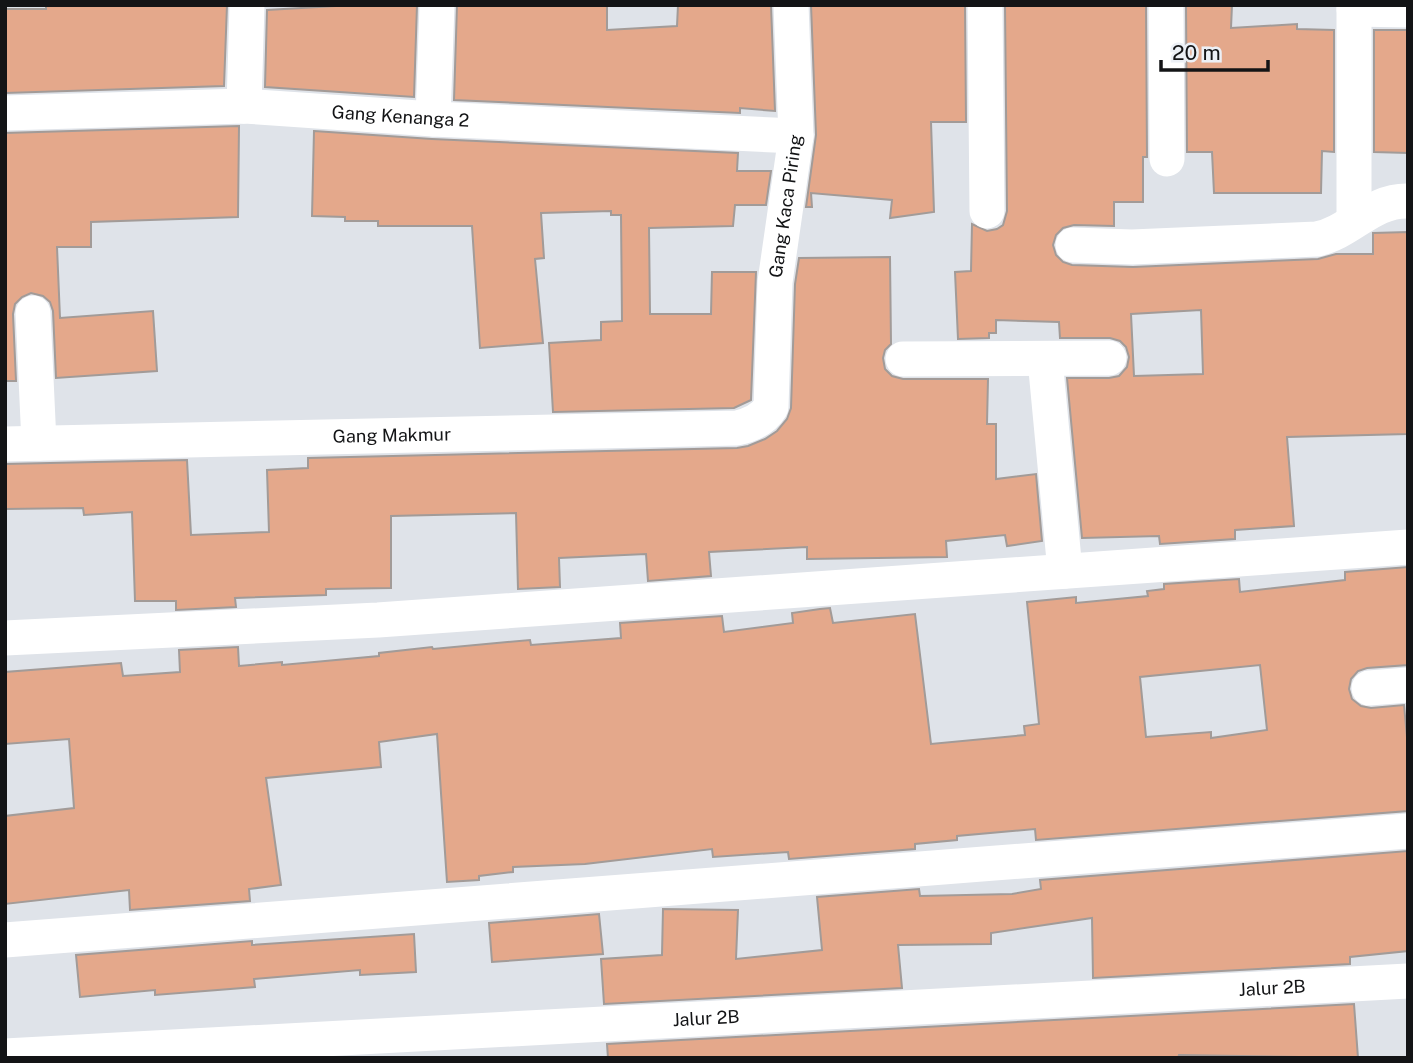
<svg xmlns="http://www.w3.org/2000/svg" width="1413" height="1063" font-family="'Public Sans',sans-serif">
<style>
.building{fill:#e4a88b;stroke:#a29b98;stroke-width:2;fill-rule:evenodd}
.lines{fill:none;stroke-linecap:round;stroke-linejoin:round}
.street{stroke:#fff;stroke-width:35}
.labels{text-anchor:middle;stroke-width:5;stroke-linejoin:round;paint-order:stroke}
.street-label{font-size:18px;fill:#131416;stroke:#ecf0f6}
</style>
<rect width="100%" height="100%" fill="#dfe3e9"/>
<path class="building" d="M 46,5 L 227,5 L 224,86 L 5,93 L 6,9 L 46,9 Z
M 353,5 L 417,5 L 414,97 L 265,87 L 267,10 Z
M 457,5 L 607,5 L 607,30 L 677,26 L 678,5 L 771,5 L 775,111 L 740,108 L 740,113 L 454,100 Z
M 811,5 L 965,5 L 966,122 L 931,122 L 934,212 L 890,218 L 892,200 L 811,193 L 812,207 L 806,207 L 816,135 Z
M 1005,5 L 1146,5 L 1147,157 L 1143,157 L 1143,202 L 1114,202 L 1114,226 L 1074,225 L 1063,228 L 1056,235 L 1053,245 L 1056,255 L 1063,262 L 1072,265 L 1133,267 L 1318,259 L 1336,254 L 1373,254 L 1373,233 L 1408,232 L 1408,434 L 1287,437 L 1294,526 L 1235,530 L 1235,539 L 1160,544 L 1159,536 L 1082,538 L 1067,378 L 1109,378 L 1119,376 L 1127,367 L 1129,357 L 1126,347 L 1120,341 L 1110,338 L 1060,338 L 1059,322 L 996,320 L 996,333 L 989,333 L 989,338 L 958,339 L 955,272 L 971,271 L 972,224 L 987,231 L 997,229 L 1003,225 L 1007,211 ZM 1201,310 L 1203,374 L 1134,376 L 1131,314 Z
M 1186,5 L 1232,5 L 1231,28 L 1297,24 L 1297,29 L 1334,30 L 1334,152 L 1322,151 L 1321,193 L 1214,193 L 1212,152 L 1187,152 Z
M 1374,30 L 1408,30 L 1408,153 L 1374,152 Z
M 239,126 L 238,217 L 91,222 L 91,247 L 57,247 L 60,318 L 153,311 L 157,371 L 56,378 L 53,311 L 50,302 L 43,296 L 31,293 L 22,297 L 15,304 L 13,314 L 16,381 L 5,381 L 5,133 Z
M 314,131 L 432,139 L 738,153 L 737,171 L 771,171 L 766,205 L 735,205 L 733,226 L 649,228 L 650,314 L 711,314 L 712,272 L 756,272 L 751,400 L 734,408 L 553,412 L 549,343 L 601,340 L 601,322 L 622,321 L 621,215 L 611,215 L 611,211 L 541,213 L 544,258 L 535,259 L 543,343 L 480,348 L 472,226 L 378,226 L 378,221 L 345,221 L 345,217 L 312,216 Z
M 890,257 L 891,344 L 885,350 L 883,358 L 885,369 L 892,376 L 903,379 L 988,379 L 987,424 L 996,424 L 996,479 L 1036,474 L 1042,541 L 1007,546 L 1005,535 L 946,541 L 947,557 L 807,559 L 807,547 L 709,552 L 711,576 L 648,581 L 646,554 L 559,558 L 560,587 L 518,589 L 516,513 L 391,516 L 391,588 L 326,589 L 326,595 L 235,598 L 236,607 L 176,610 L 176,601 L 135,601 L 132,512 L 84,515 L 83,508 L 5,509 L 5,464 L 187,460 L 191,535 L 269,532 L 267,470 L 308,468 L 308,458 L 737,448 L 748,446 L 765,439 L 777,431 L 787,419 L 791,408 L 795,284 L 799,258 Z
M 1408,567 L 1408,665 L 1367,668 L 1358,671 L 1351,679 L 1349,689 L 1352,699 L 1361,706 L 1371,708 L 1404,705 L 1408,748 L 1408,811 L 1036,840 L 1035,829 L 957,836 L 957,840 L 915,844 L 915,849 L 789,859 L 788,852 L 713,857 L 712,849 L 585,864 L 513,867 L 513,872 L 479,876 L 479,880 L 447,882 L 437,734 L 379,742 L 381,767 L 266,778 L 281,885 L 249,889 L 250,901 L 130,910 L 129,890 L 5,904 L 5,816 L 74,808 L 69,739 L 5,744 L 5,672 L 121,663 L 123,676 L 180,672 L 179,650 L 238,647 L 239,666 L 282,662 L 282,665 L 379,656 L 379,653 L 432,647 L 433,649 L 530,640 L 531,645 L 621,638 L 620,623 L 722,616 L 724,632 L 793,623 L 792,613 L 820,609 L 830,608 L 833,623 L 915,614 L 931,744 L 1025,735 L 1024,726 L 1039,724 L 1027,602 L 1076,597 L 1076,603 L 1148,596 L 1147,591 L 1164,589 L 1164,584 L 1239,579 L 1240,592 L 1345,580 L 1345,572 ZM 1260,665 L 1267,730 L 1211,738 L 1211,732 L 1146,737 L 1140,677 Z
M 1408,851 L 1408,951 L 1350,957 L 1350,964 L 1093,978 L 1092,918 L 991,933 L 991,944 L 898,945 L 902,988 L 604,1004 L 601,959 L 662,955 L 663,909 L 738,910 L 736,959 L 822,950 L 817,897 L 919,889 L 920,896 L 1012,894 L 1041,889 L 1040,880 Z
M 599,914 L 603,954 L 492,962 L 489,923 Z
M 414,934 L 416,972 L 360,975 L 360,970 L 254,979 L 255,987 L 155,995 L 155,990 L 80,997 L 76,955 L 252,941 L 252,945 Z
M 1354,1004 L 1358,1058 L 1179,1055 L 1178,1058 L 608,1058 L 607,1044 Z"/>
<g class="lines">
<g class="street">
<path d="M 985,5 L 987,211"/>
<path d="M 1166,5 L 1167,159"/>
<path d="M 1354,5 L 1354,221"/>
<path d="M 1354,9 L 1408,10"/>
<path d="M 244,106 L 247,5"/>
<path id="s1" d="M 5,113 L 244,106 L 433,119 L 796,136"/>
<path d="M 433,119 L 437,5"/>
<path d="M 1073,245 L 1132,247 L 1317,239 C 1351,232 1371,200 1408,201"/>
<path d="M 33,313 L 39,443"/>
<path d="M 903,359 L 1109,358"/>
<path d="M 1045,359 L 1065,571"/>
<path id="s2" d="M 5,444 L 737,428 C 751,425 763,420 771,407 L 775,282 L 796,136 L 791,5"/>
<path d="M 5,638 L 378,620 L 1408,547"/>
<path d="M 1369,688 L 1408,685"/>
<path d="M 5,940 L 1408,831"/>
<path id="s3" d="M 5,1056 L 1408,981"/>
</g>
</g>
<g class="labels">
<g class="street-label">
<text dy="6" stroke="none"><textPath href="#s1" startOffset="396">Gang Kenanga 2</textPath></text>
<text dy="6" stroke="none"><textPath href="#s2" startOffset="975">Gang Kaca Piring</textPath></text>
<text dy="6" stroke="none"><textPath href="#s2" startOffset="387">Gang Makmur</textPath></text>
<text dy="6" stroke="none"><textPath href="#s3" startOffset="1269">Jalur 2B</textPath></text>
<text dy="6" stroke="none"><textPath href="#s3" startOffset="702">Jalur 2B</textPath></text>
</g>
</g>
<rect width="1413" height="1063" fill="none" stroke="#131416" stroke-width="14"/>
<path d="M1161 60v10h107v-10" fill="none" stroke="#131416" stroke-width="3.5"/>
<text x="1172" y="60" font-size="21" fill="#131416" stroke="#ecf0f6" stroke-width="5" paint-order="stroke">20 m</text>
</svg>
